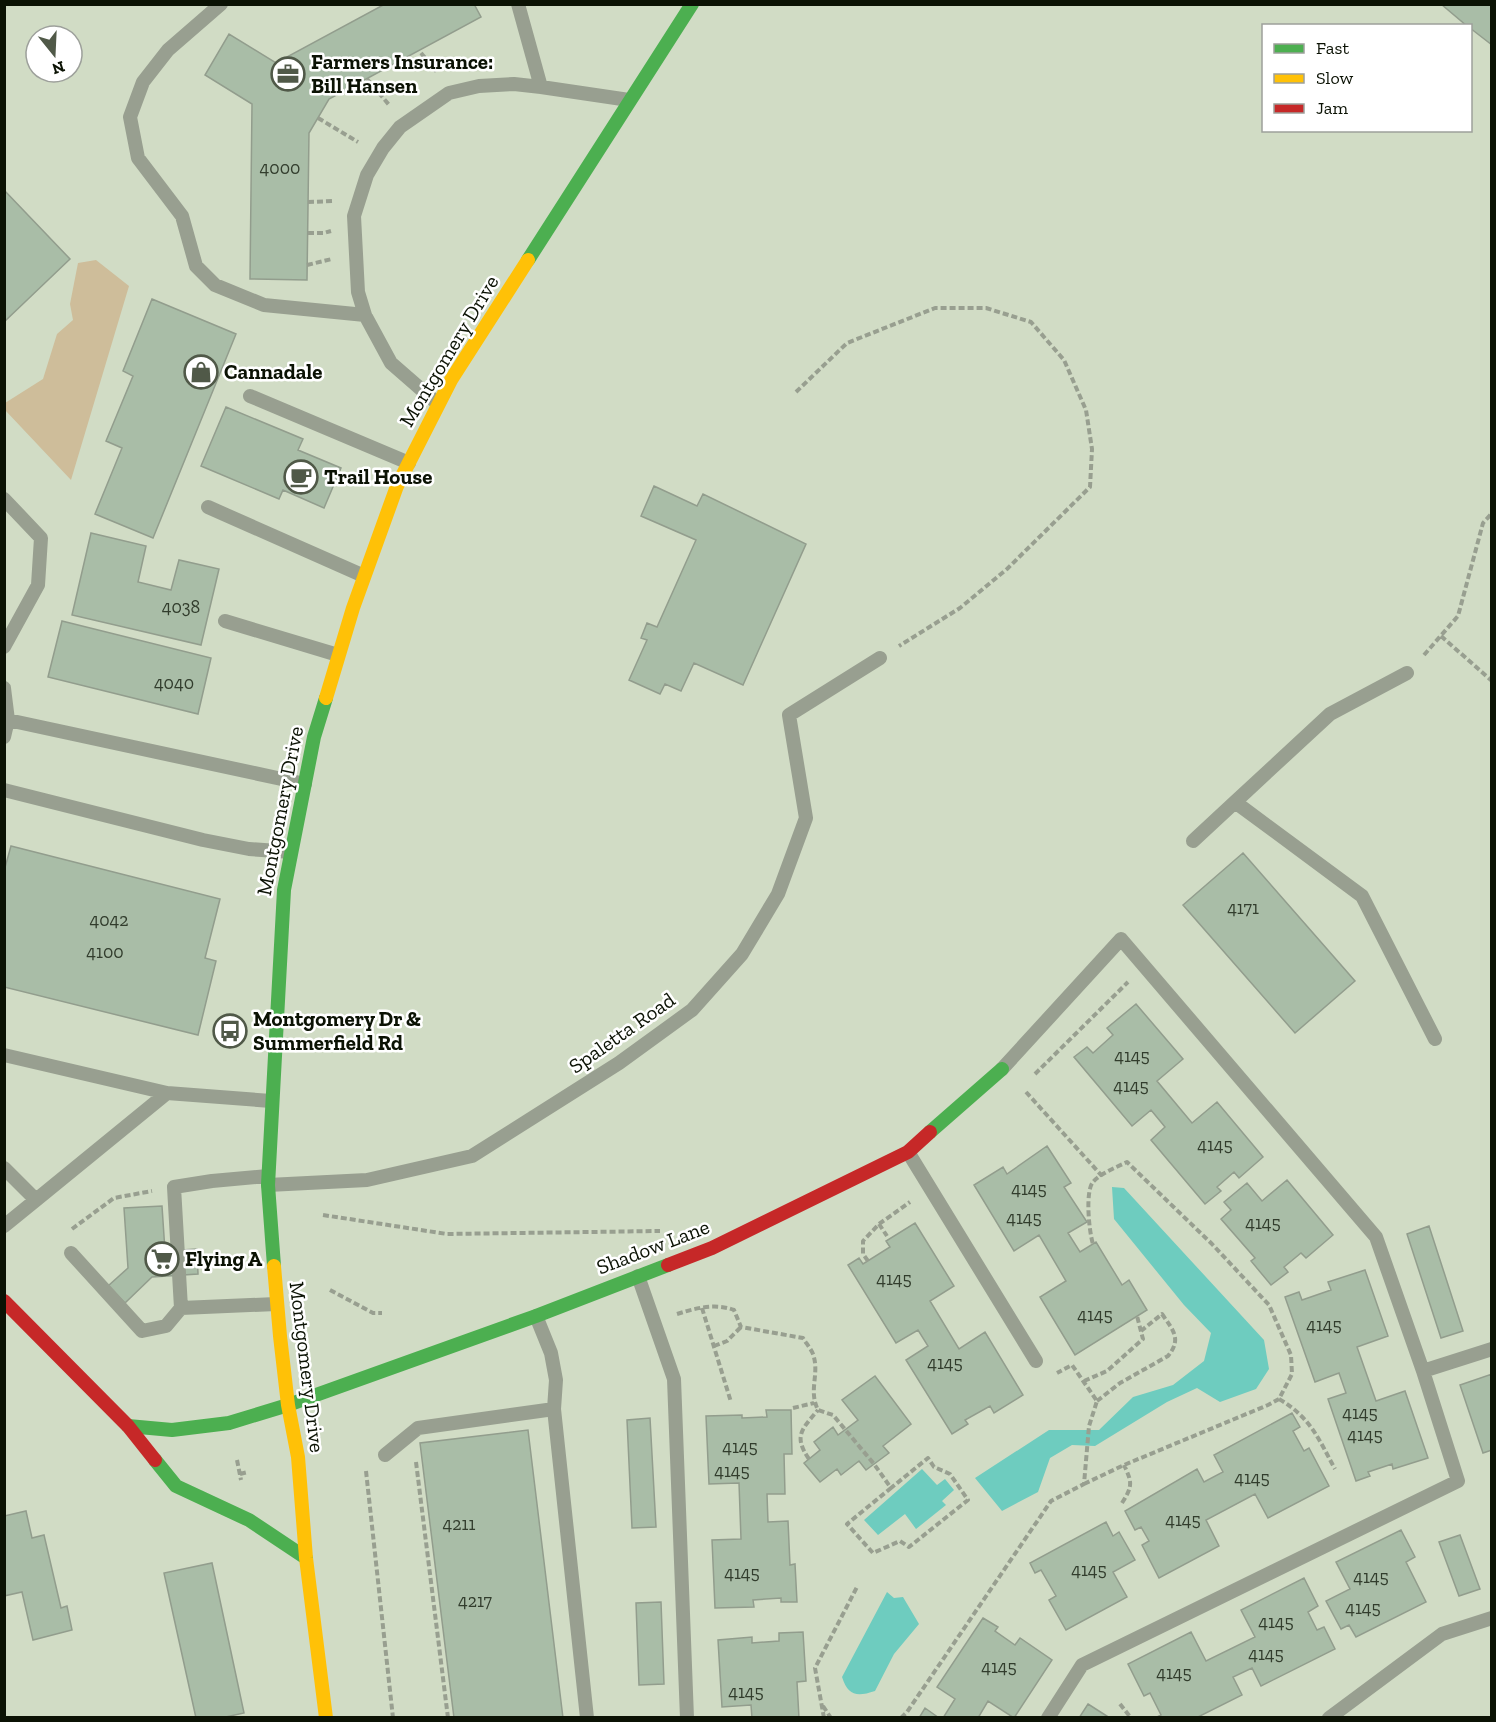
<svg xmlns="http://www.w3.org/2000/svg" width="1496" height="1722" font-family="'Zilla Slab',serif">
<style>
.green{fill:#cebd9a}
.water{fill:#6eccbf}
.building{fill:#a9bda7;stroke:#929d8d;stroke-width:1.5}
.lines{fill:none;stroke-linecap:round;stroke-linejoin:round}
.path{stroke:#989f90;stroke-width:4;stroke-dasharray:6 3;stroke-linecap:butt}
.lane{stroke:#989f90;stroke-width:14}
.fast{stroke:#4caf50;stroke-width:14}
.slow{stroke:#ffc107;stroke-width:14}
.jam{stroke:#c62828;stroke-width:14}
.labels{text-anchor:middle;stroke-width:5;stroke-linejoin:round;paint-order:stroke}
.number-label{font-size:18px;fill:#323d2d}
.poi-label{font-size:21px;font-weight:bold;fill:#0b1204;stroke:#fff;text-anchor:start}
.street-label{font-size:21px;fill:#0b1204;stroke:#fff}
</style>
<rect width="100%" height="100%" fill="#d1dcc5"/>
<path class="green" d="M 96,260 L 129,286 L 71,480 L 5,410 L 5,403 L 43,379 L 57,334 L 73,320 L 70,304 L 78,263 Z"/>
<path class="water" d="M 1112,1187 L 1124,1188 L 1264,1340 L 1269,1369 L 1256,1389 L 1220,1402 L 1197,1388 L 1167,1402 L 1095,1446 L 1072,1445 L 1050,1458 L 1038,1492 L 1002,1511 L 975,1478 L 1049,1430 L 1099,1430 L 1133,1397 L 1173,1385 L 1204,1361 L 1211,1333 L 1184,1305 L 1114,1219 Z
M 922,1469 L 937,1485 L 945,1479 L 954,1490 L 942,1501 L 946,1505 L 916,1529 L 905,1514 L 878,1535 L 864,1520 Z
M 887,1592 L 894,1598 L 903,1597 L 919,1624 L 894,1654 L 875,1691 C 857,1697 848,1696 842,1677 Z"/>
<path class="building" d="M 385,4 L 474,4 L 481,17 L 329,99 L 309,133 L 307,280 L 250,279 L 252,104 L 205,75 L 229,34 L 276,63 Z
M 1441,4 L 1492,4 L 1492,45 L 1470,28 L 1470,26 L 1467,26 Z
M 4,190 L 70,259 L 4,322 Z
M 152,299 L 236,334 L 153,538 L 95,514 L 122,448 L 106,441 L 133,376 L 123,371 Z
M 226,407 L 303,439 L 298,450 L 341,468 L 324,508 L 283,490 L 279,499 L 201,466 Z
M 654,486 L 697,506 L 703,494 L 806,544 L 743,685 L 694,663 L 681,691 L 665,684 L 660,694 L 629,680 L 647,640 L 641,638 L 647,623 L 657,627 L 696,540 L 641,516 Z
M 91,533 L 146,546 L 138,582 L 171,590 L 179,560 L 219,569 L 201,645 L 72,615 Z
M 62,621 L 211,658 L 198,714 L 48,677 Z
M 11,846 L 220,899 L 205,958 L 216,961 L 198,1035 L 4,987 L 4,871 Z
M 1243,853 L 1355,981 L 1295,1033 L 1183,905 Z
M 1136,1004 L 1183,1059 L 1157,1081 L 1192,1123 L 1217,1102 L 1263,1157 L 1239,1178 L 1234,1172 L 1217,1187 L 1221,1191 L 1205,1204 L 1151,1140 L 1165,1127 L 1151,1110 L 1132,1126 L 1074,1057 L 1087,1047 L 1093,1053 L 1113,1035 L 1107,1028 Z
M 1047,1146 L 1071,1183 L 1064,1187 L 1087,1222 L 1068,1233 L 1080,1252 L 1096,1242 L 1122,1285 L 1129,1280 L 1147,1310 L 1075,1355 L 1040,1297 L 1066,1281 L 1039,1235 L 1014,1251 L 974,1185 L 1003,1167 L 1007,1174 Z
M 1287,1180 L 1333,1235 L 1306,1258 L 1301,1253 L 1284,1267 L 1288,1272 L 1271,1285 L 1251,1261 L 1255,1258 L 1221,1219 L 1231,1210 L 1224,1202 L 1247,1183 L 1262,1201 Z
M 162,1206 L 165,1251 L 197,1249 L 198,1274 L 152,1277 L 125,1303 L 108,1286 L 128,1268 L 124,1208 Z
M 915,1223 L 954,1286 L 930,1301 L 959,1349 L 985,1332 L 1023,1395 L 994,1413 L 990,1406 L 965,1420 L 968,1424 L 952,1434 L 906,1360 L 928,1346 L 918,1330 L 896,1343 L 848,1265 L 859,1258 L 863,1264 L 890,1247 L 886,1241 Z
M 1429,1226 L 1463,1331 L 1441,1338 L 1407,1234 Z
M 1365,1270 L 1388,1336 L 1357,1347 L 1376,1401 L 1405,1391 L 1428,1458 L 1393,1469 L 1392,1464 L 1368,1472 L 1370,1476 L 1356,1481 L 1328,1399 L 1346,1393 L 1339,1373 L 1315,1382 L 1285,1297 L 1299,1292 L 1302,1300 L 1331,1290 L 1328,1282 Z
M 1492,1374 L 1492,1450 L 1483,1453 L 1460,1385 Z
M 875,1376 L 911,1424 L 883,1446 L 889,1453 L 866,1470 L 859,1461 L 841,1475 L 837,1469 L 820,1482 L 804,1463 L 820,1450 L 814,1442 L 833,1427 L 838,1435 L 858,1420 L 842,1400 Z
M 766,1410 L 791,1410 L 792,1454 L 784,1454 L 785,1494 L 767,1494 L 768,1522 L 788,1521 L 790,1565 L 795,1564 L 797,1602 L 781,1602 L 781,1598 L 753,1600 L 754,1607 L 715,1608 L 712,1540 L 741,1539 L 739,1483 L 709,1484 L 706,1416 L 742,1415 L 742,1418 L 767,1417 Z
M 1292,1413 L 1300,1427 L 1293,1431 L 1304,1451 L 1309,1448 L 1329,1486 L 1268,1518 L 1255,1494 L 1206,1520 L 1219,1546 L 1159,1578 L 1142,1545 L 1149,1541 L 1141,1527 L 1135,1530 L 1125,1511 L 1197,1469 L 1204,1482 L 1223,1472 L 1214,1455 Z
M 650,1418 L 656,1527 L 632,1528 L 627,1420 Z
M 528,1430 L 563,1718 L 454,1718 L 420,1443 Z
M 26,1511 L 32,1538 L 44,1535 L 61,1608 L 67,1606 L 72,1630 L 33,1640 L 22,1592 L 4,1596 L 4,1516 Z
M 1106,1522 L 1113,1536 L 1119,1532 L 1135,1560 L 1113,1572 L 1127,1597 L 1066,1630 L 1049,1600 L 1056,1596 L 1041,1570 L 1035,1573 L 1030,1563 Z
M 1401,1530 L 1415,1557 L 1406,1562 L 1426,1602 L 1356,1637 L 1349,1625 L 1341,1629 L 1326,1601 L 1350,1589 L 1336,1562 Z
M 1460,1535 L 1480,1589 L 1459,1596 L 1439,1542 Z
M 212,1563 L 244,1713 L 221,1718 L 196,1718 L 164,1573 Z
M 1304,1578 L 1318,1606 L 1308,1612 L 1317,1630 L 1324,1627 L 1335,1649 L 1261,1686 L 1252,1668 L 1233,1677 L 1242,1695 L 1196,1718 L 1155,1718 L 1161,1715 L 1150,1693 L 1144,1696 L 1128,1664 L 1191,1632 L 1206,1661 L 1255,1637 L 1241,1610 Z
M 661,1602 L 664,1684 L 639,1685 L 636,1603 Z
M 983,1618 L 998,1627 L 995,1631 L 1015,1645 L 1020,1638 L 1052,1660 L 1014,1718 L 988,1701 L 978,1718 L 943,1718 L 955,1699 L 937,1687 Z
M 803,1632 L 806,1681 L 797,1682 L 799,1718 L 752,1718 L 751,1705 L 722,1707 L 718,1640 L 752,1637 L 752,1643 L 779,1641 L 779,1633 Z
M 1088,1704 L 1110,1718 L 1079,1718 Z
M 925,1708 L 939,1718 L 919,1718 Z"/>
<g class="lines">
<path class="path" d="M 421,53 L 437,72
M 367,79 L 390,106
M 318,118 L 358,142
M 308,202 L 334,201
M 308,233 L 324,233 L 331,231
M 307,265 L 332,259
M 796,392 L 847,343 L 935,308 L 986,308 L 1031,322 L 1064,360 L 1086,410 L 1092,449 L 1090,487 L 1007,569 L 960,608 L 899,646
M 1441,636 L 1492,681
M 1424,655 L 1458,616 L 1483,523 L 1492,513
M 1035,1074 L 1128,982
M 1026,1092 L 1102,1176
M 323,1215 L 447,1234 L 660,1231
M 879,1224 L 887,1236
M 72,1229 L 114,1198 L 152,1191
M 868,1261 L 863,1254 L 863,1241 L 879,1224 L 910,1202
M 330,1290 L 373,1313 L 382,1313
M 702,1308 L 731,1402
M 677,1314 C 696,1308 715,1303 734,1310 L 741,1327 L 803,1338 C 806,1343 811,1349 813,1354 C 820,1374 808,1390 818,1410 L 833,1415 L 874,1464 L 891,1488 L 847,1524 L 873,1553 L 900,1541 L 909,1547 L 968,1500 L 950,1474 L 934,1467 L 928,1458 L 891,1488
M 714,1346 L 727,1341 L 741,1327
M 1084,1381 L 1107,1371 L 1143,1339 L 1137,1316
M 1279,1399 C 1311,1418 1318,1438 1335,1469
M 1097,1401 L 1120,1383 L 1168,1356 C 1182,1339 1173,1330 1162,1314 L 1141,1331
M 793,1408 L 814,1403
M 809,1459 C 793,1436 802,1429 818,1410
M 237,1460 L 241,1480
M 416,1462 L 448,1718
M 366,1471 L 393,1718
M 240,1474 L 248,1472
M 1084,1484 L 1124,1465 L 1268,1405 L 1279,1399 L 1292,1374 L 1291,1355 L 1269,1305 L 1212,1244 L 1127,1162 C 1117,1167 1101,1173 1093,1182 C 1085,1191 1089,1232 1093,1244
M 1122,1503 C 1133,1486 1132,1482 1124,1465
M 1120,1704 L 1131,1718
M 823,1706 L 831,1718
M 824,1718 L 815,1668 L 857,1587
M 901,1718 L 907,1712 L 1051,1501 L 1084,1484 L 1089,1426 L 1097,1401 L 1072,1365 L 1057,1373"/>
<path class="lane" d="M 221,4 L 168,50 L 143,82 L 130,117 L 138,158 L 182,216 L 196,266 L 215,285 L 264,305 L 365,315
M 518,4 L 541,87
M 250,396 L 409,463
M 438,404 L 391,363 L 365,315 L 358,292 L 354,216 L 367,175 L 383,148 L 400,127 L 449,93 L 479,86 L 514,84 L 541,87 L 629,100
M 4,499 L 41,538 L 38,585 L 4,647
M 208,507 L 364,576
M 225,621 L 338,655
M 1407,673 L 1330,714 L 1235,802 L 1362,896 L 1435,1039
M 4,688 L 8,720 L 4,737
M 8,720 L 305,784
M 4,790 L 203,840 L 249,849 L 291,852
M 1193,841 L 1235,802
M 4,1055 L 167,1093 L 271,1101
M 1002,1069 L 1121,939 L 1376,1237 L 1423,1371 L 1492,1349
M 908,1152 L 1036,1361
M 4,1168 L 36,1200 L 167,1093
M 268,1185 L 367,1180 L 472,1156 L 619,1063 L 692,1010 L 742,954 L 778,894 L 806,818 L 789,715 L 880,658
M 4,1226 L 36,1200
M 71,1253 L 142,1331 L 166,1326 L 181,1308 L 174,1187 L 212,1181 L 268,1176
M 638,1276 L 674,1379 L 687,1718
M 181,1308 L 276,1304
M 536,1316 L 551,1353 L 556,1380 L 554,1409 L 587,1718
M 385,1455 L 418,1428 L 554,1409
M 1048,1718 L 1082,1665 L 1458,1481 L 1423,1371
M 1329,1718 L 1442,1634 L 1492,1618"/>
<path class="fast" d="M 528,260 L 692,4
M 930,1132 L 1002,1069
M 274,1266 L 268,1185 L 284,890 L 314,737 L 326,698
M 128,1426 L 172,1430 L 229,1423 L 288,1405 L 536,1316 L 668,1265
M 155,1460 L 176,1486 L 249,1520 L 306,1558"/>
<path class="slow" d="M 326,698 L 353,608 L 397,486 L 451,380 L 528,260
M 274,1266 L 280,1336 L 288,1405 L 298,1457 L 306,1558 L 326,1718"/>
<path class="jam" d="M 668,1265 L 712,1248 L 908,1152 L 930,1132
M 4,1301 L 128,1426 L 155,1460"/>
</g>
<defs>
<symbol id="office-ring" viewBox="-11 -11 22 22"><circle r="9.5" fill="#fff" stroke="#505948" stroke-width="1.5"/><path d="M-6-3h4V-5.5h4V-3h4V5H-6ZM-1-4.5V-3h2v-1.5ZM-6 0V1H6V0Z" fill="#505948"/></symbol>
<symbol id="shop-ring" viewBox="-11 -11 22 22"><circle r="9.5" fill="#fff" stroke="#505948" stroke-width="1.5"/><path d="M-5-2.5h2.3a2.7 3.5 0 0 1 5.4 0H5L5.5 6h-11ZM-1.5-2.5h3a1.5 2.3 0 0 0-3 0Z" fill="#505948"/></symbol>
<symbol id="cafe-ring" viewBox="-11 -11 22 22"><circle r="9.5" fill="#fff" stroke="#505948" stroke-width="1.5"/><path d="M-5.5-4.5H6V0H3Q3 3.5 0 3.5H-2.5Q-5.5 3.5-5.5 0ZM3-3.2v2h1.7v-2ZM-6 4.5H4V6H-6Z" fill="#505948"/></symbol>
<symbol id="bus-ring" viewBox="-11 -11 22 22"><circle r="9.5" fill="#fff" stroke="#505948" stroke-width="1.5"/><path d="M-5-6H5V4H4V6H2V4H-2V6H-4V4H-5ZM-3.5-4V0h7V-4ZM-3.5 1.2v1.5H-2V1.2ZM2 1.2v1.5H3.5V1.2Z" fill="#505948"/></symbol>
<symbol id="supermarket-ring" viewBox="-11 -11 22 22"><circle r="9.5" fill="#fff" stroke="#505948" stroke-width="1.5"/><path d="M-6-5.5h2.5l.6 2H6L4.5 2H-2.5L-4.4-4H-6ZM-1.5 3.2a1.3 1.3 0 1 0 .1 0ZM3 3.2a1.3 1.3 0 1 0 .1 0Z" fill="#505948"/></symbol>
</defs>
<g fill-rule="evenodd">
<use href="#office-ring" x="269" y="55" width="38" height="38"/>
<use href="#shop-ring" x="182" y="353" width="38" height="38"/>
<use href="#cafe-ring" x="282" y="458" width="38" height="38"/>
<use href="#bus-ring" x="211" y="1012" width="38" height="38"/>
<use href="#supermarket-ring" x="143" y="1240" width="38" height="38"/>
</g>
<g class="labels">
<g class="number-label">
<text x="280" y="174">4000</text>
<text x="181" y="613">4038</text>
<text x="174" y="689">4040</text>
<text x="1243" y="914">4171</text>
<text x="109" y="926">4042</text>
<text x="105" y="958">4100</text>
<text x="1132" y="1062">4145</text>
<text x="1131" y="1092">4145</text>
<text x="1215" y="1151">4145</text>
<text x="1029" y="1195">4145</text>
<text x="1024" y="1224">4145</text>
<text x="1263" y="1229">4145</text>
<text x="894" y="1285">4145</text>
<text x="1095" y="1321">4145</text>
<text x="1324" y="1331">4145</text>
<text x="945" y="1369">4145</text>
<text x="1360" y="1419">4145</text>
<text x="1365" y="1441">4145</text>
<text x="740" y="1453">4145</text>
<text x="732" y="1477">4145</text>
<text x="1252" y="1484">4145</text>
<text x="1183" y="1526">4145</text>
<text x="459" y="1530">4211</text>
<text x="1089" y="1576">4145</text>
<text x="742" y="1579">4145</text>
<text x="1371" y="1583">4145</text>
<text x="475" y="1607">4217</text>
<text x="1363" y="1614">4145</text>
<text x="1276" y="1628">4145</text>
<text x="1266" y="1660">4145</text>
<text x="999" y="1673">4145</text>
<text x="1174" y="1679">4145</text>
<text x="746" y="1698">4145</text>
</g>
<g class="poi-label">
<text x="311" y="69">Farmers Insurance:<tspan x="311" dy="24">Bill Hansen</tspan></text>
<text x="224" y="379">Cannadale</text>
<text x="324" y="484">Trail House</text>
<text x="253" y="1026">Montgomery Dr &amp;<tspan x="253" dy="24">Summerfield Rd</tspan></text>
<text x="185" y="1266">Flying A</text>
</g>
<g class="street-label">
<text transform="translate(449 351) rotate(-59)" y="7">Montgomery Drive</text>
<text transform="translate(280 811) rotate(-79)" y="7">Montgomery Drive</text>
<text transform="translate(622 1033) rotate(-35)" y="7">Spaletta Road</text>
<text transform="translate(653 1247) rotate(-21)" y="7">Shadow Lane</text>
<text transform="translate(307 1367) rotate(83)" y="7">Montgomery Drive</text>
</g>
</g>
<rect width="1496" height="1722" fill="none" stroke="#0b1204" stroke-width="12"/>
<rect x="1262" y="24" width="210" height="108" fill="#ffffff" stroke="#9da09b" stroke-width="1.5"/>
<rect x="1274" y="44" width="30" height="9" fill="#4caf50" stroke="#9da09b" stroke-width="1.5"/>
<text x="1316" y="54" font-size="18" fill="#0b1204">Fast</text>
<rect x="1274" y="74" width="30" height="9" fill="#ffc107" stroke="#9da09b" stroke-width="1.5"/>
<text x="1316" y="84" font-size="18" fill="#0b1204">Slow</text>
<rect x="1274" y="104" width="30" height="9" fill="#c62828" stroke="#9da09b" stroke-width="1.5"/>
<text x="1316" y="114" font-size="18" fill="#0b1204">Jam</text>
<g transform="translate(54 54) rotate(162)"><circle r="28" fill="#ffffff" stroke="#9da09b" stroke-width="1.5"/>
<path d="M0-4.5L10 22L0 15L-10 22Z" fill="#505948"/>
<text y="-9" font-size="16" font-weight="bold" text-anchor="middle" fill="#0b1204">N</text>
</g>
</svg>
